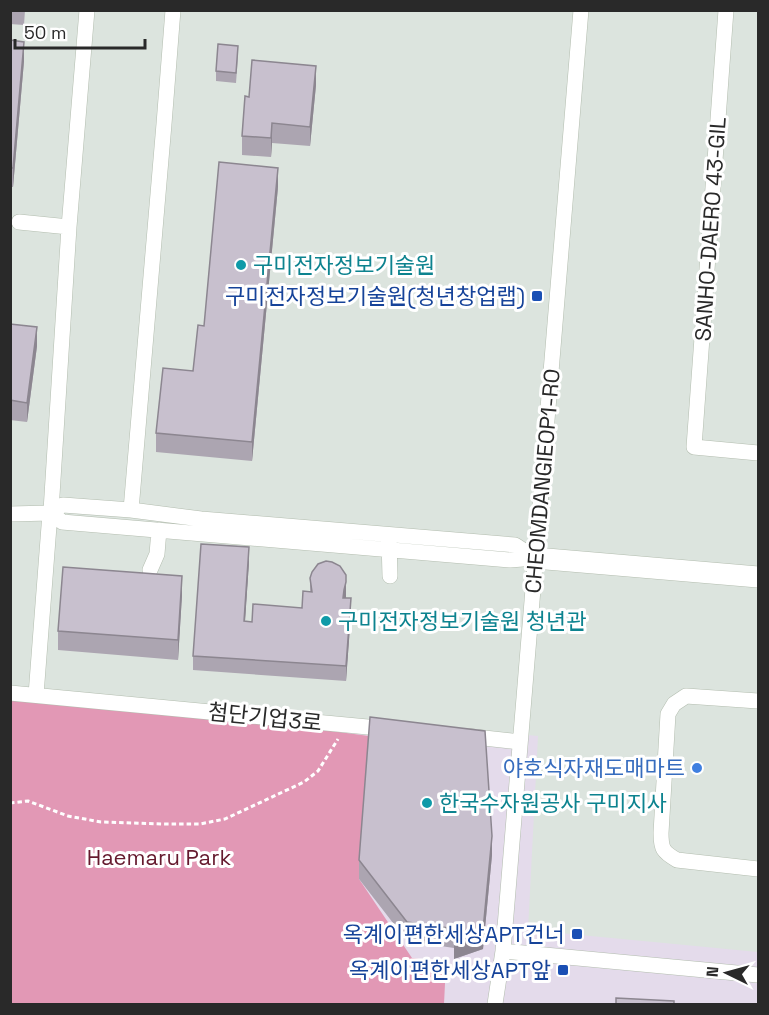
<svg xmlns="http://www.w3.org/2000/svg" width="769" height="1015" font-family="'Space Grotesk','Noto Sans KR',sans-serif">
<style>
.industrial{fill:#dce4de}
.green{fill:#e298b5}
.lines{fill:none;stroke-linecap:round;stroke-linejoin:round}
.street-casing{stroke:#b3bdaf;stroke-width:16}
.secondary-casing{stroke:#b3bdaf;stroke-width:22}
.path{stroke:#fff;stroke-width:3;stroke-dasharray:4.5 3;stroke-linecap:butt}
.street{stroke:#fff;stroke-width:15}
.secondary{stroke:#fff;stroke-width:21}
.wall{fill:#aca5b1}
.shaded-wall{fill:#8c8690}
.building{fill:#c8c0ce;stroke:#8c8690;stroke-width:1.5}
.culture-dot{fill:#0f9aa8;stroke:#fff;stroke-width:2}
.transit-dot{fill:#1a4fb4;stroke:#fff;stroke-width:2}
.shop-dot{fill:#3f7fe0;stroke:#fff;stroke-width:2}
.labels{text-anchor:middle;stroke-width:6;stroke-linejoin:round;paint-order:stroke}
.street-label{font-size:22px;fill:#292929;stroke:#fff}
.culture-label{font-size:22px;fill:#0d838f;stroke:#fff;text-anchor:start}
.transit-label{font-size:22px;fill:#164399;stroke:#fff;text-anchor:end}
.shop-label{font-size:22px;fill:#366cbe;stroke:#fff;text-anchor:end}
.park-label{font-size:22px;fill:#651a2e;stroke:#fff}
</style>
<rect width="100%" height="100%" fill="#e4dbeb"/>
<path class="industrial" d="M 10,11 L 758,11 L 758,952 L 528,930 L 538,736 L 11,686 Z"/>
<path class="green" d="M 11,694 L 180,711 L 369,736 L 359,879 L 412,958 L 446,963 L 444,1004 L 11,1004 Z"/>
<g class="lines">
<defs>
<path id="street" d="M 726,10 L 694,447 L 758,453
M 19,222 L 69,227
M 63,505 L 131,510 L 201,519 L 515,545 L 535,558 L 510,560 L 62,522 L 51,511 Z
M 131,510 L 164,124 L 173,10
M 10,514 L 50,513
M 389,540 L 390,576
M 150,570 L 157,554 L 159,530
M 10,693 L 389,729
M 36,695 L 50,513 L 51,511 L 69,227 L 87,10
M 758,701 L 686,696 L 674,704 L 668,714 L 661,833 C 661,849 663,852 677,860 L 758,869
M 466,736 L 520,742
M 503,951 L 758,975
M 495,1004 L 503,951 L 581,10"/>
<path id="secondary" d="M 535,558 L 758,577"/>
</defs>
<use href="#street" class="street-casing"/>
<use href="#secondary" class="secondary-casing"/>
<path class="path" d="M 10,803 L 28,801 L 68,816 L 101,822 L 162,824 L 200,824 L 225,819 L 304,782 L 318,771 L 338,739"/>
<use href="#street" class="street"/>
<use href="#secondary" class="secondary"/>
</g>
<path class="wall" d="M 10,10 L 25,10 L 24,25 L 10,24 Z
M 10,40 L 24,61 L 13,187 L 10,187 Z
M 238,56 L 236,83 L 216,81 L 216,71 Z
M 316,85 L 310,146 L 272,143 L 271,157 L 242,155 L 242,136 L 249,97 Z
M 278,187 L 252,461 L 156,452 L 156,433 L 193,371 L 204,326 Z
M 10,324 L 37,346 L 27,422 L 10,420 Z
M 249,562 L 245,621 L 252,622 L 302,608 L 310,592 L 310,578 L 346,597 L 351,613 L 346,681 L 193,670 L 193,656 Z
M 182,595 L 178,660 L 58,650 L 58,631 Z
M 492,855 L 483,949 L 454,959 L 454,948 L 407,941 L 359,879 L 359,860 Z"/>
<path class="shaded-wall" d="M 24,42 L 24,61 L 13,187 L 13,168 Z
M 316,66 L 316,85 L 310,146 L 310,127 Z
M 272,123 L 272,143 L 271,157 L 271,138 Z
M 278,168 L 278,187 L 252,461 L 252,442 Z
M 37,327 L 37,346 L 27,422 L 27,403 Z
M 249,547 L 249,562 L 244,636 L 244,621 Z
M 182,576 L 182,595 L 178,660 L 178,640 Z
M 346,582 L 346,597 L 344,604 L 344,590 Z
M 351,598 L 351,613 L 346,681 L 346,666 Z
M 492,836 L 492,855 L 483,949 L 454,959 L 454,940 Z"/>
<path class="building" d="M 10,40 L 24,42 L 13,168 L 10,168 Z
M 218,44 L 238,46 L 236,73 L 216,71 Z
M 252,60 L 316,66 L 310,127 L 272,123 L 271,138 L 242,136 L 245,96 L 249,97 Z
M 219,162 L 278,168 L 252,442 L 156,433 L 163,368 L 193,371 L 198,325 L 204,326 Z
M 10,324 L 37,327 L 27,403 L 10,400 Z
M 201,544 L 249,547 L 244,621 L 252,622 L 253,604 L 302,608 L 303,591 L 312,592 L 310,578 L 312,572 L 318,564 L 326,561 L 332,562 L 340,566 L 346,575 L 346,582 L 344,590 L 343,598 L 351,598 L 346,666 L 193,656 Z
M 63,567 L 182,576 L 178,640 L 58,631 Z
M 370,717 L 485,731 L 492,836 L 483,930 L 454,940 L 455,929 L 407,922 L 359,860 Z
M 616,998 L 674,1001 L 674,1005 L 616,1005 Z"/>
<g class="culture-dot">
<circle cx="241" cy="265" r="6"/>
<circle cx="326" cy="621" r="6"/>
<circle cx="427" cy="803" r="6"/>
</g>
<g class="transit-dot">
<rect x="531" y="290" width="12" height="12" rx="3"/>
<rect x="571" y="928" width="12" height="12" rx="3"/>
<rect x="557" y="964" width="12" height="12" rx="3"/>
</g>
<circle class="shop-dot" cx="697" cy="768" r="6"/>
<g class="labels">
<g class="street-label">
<text transform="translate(710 229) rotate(-86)" y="8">SANHO-DAERO 43-GIL</text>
<text transform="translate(542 481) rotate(-85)" y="8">CHEOMDANGIEOP1-RO</text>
<text transform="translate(265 717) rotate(6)" y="8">첨단기업3로</text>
</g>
<g class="culture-label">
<text x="253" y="273">구미전자정보기술원</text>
<text x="338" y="629">구미전자정보기술원 청년관</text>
<text x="439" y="811">한국수자원공사 구미지사</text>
</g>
<g class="transit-label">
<text x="525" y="304">구미전자정보기술원(청년창업랩)</text>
<text x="565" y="942">옥계이편한세상APT건너</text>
<text x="551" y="978">옥계이편한세상APT앞</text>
</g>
<g class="shop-label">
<text x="685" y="776">야호식자재도매마트</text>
</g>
<g class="park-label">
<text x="159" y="865">Haemaru Park</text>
</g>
</g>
<rect width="769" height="1015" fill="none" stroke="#292929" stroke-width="24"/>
<g transform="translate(727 973) rotate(275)" stroke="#ffffff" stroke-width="4.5" paint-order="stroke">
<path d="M0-4.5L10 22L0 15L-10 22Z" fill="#292929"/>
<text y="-9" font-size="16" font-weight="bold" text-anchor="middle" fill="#292929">N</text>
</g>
<path d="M15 39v9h130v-9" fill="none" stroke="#292929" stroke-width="3"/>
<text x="24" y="39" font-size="18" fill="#292929" stroke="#ffffff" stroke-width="4.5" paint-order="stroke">50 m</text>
</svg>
